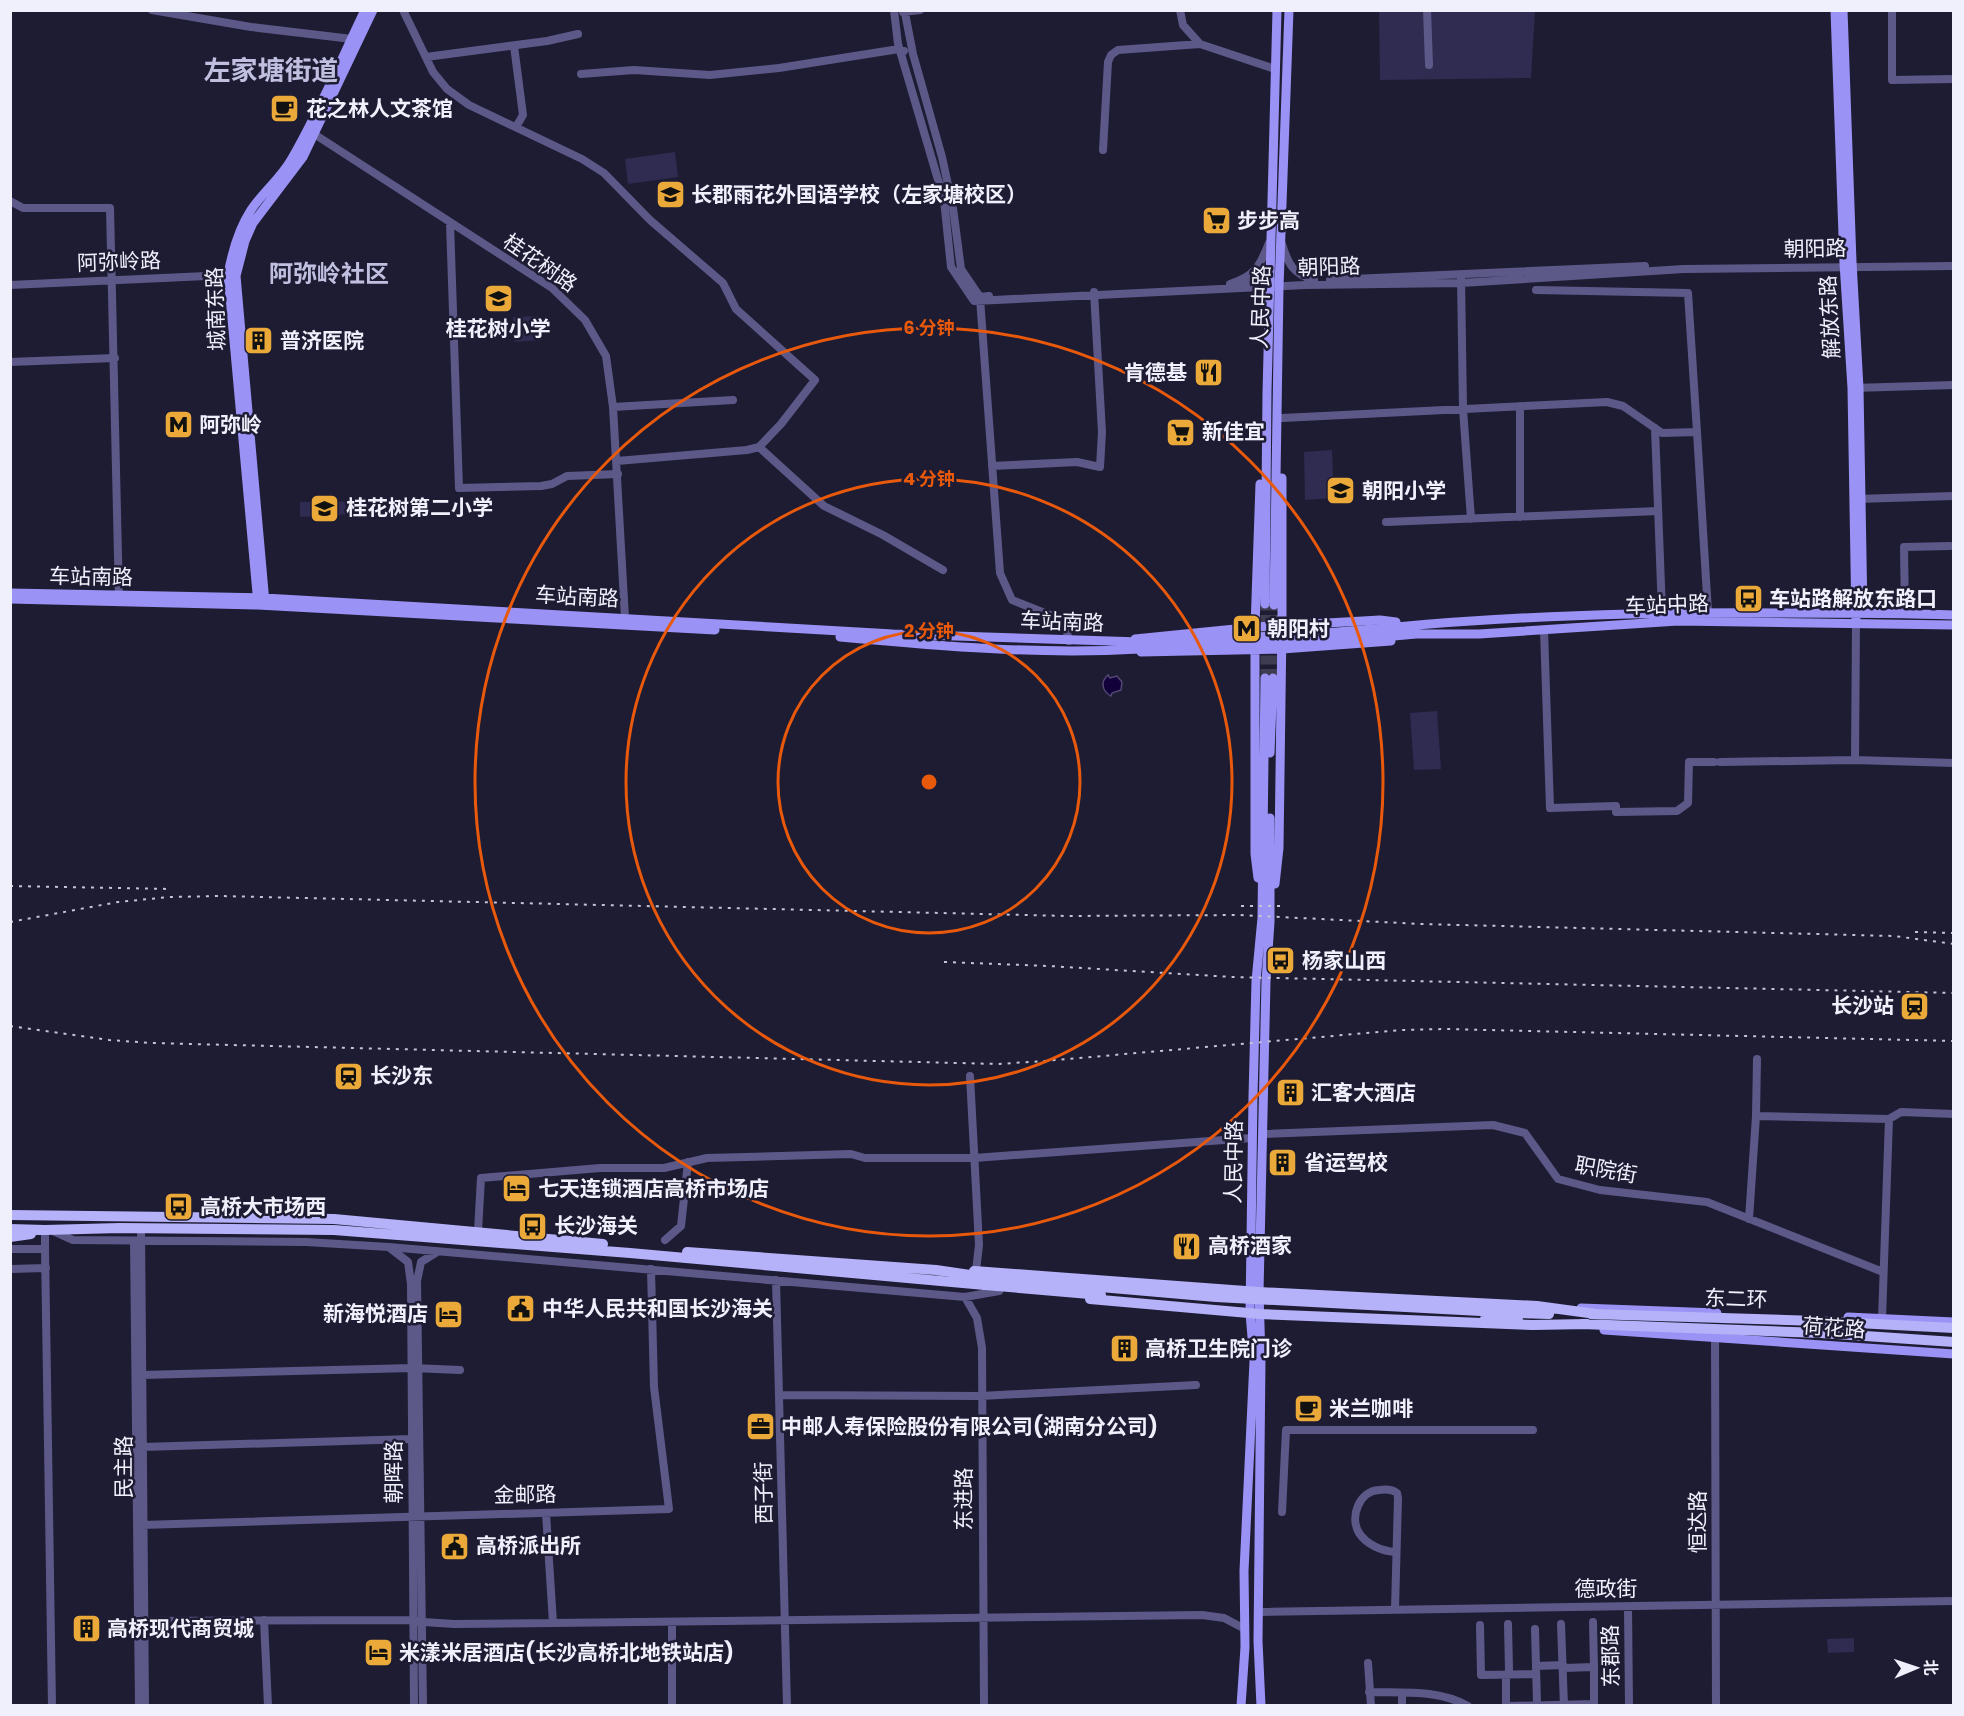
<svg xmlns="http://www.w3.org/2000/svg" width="1964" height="1716" font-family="Poppins,'Noto Sans SC',sans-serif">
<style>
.grass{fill:#2f2b51}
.water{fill:#11003a;stroke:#544874;stroke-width:1.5}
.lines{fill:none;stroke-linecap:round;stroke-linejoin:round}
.major-tunnel{stroke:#3e3c51;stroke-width:9;stroke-dasharray:9 4.5;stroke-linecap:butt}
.minor{stroke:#5c5989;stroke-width:8}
.major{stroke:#9b92f5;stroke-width:9}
.highway{stroke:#b5b2f9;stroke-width:10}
.rail{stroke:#c4c4d3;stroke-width:2;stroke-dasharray:3 6;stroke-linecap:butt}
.major-bridge{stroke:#9b92f5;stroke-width:9}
.highway-bridge{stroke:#b5b2f9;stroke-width:10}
.ring{fill:none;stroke:#e8590c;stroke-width:3}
.labels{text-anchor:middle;stroke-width:5;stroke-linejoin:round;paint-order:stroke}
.poi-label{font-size:21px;font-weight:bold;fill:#f0f0fd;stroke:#1e1c33;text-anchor:start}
.street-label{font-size:21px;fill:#f0f0fd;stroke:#1e1c33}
.quarter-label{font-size:24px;font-weight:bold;fill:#c0bfdf;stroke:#1e1c33}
.district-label{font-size:27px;font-weight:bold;fill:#c0bfdf;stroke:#1e1c33}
.centre{fill:#e8590c;stroke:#1e1c33;stroke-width:3}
.ring-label{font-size:18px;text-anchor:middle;font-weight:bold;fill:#e8590c;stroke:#1e1c33;stroke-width:5;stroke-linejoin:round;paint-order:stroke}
</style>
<rect width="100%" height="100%" fill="#1e1c33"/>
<path class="grass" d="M 1379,11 L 1535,11 L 1531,78 L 1380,80 Z
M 675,152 L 678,177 L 628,184 L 625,159 Z
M 541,316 L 542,340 L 514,342 L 513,317 Z
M 1332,450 L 1334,498 L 1305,500 L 1304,452 Z
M 357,501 L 357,514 L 331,515 L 331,502 Z
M 300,502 L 325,502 L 326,516 L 300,517 Z
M 1437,711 L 1441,769 L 1414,770 L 1410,713 Z
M 1854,1638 L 1854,1652 L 1828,1653 L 1827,1639 Z"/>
<path class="water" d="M 1108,675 L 1110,678 L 1117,676 L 1122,682 L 1121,690 L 1112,693 L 1111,696 C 1102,691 1100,682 1108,675 Z"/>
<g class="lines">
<path class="major-tunnel" d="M 1265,678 L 1265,604
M 1273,678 L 1274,605"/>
<path class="minor" d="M 152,10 L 251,27 L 352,39
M 403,10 L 433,72 L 447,89 L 469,105 L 582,159 L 604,173 L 650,220 L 723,283 L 736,309 L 815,380 L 781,424 L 759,447 L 747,450 L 617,461
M 894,10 L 898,44 L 944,200 L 951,267 L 974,301 L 1305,285 L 1461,283 L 1684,269 L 1954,266
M 1180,10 L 1183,25 L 1200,44 L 1275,69
M 1427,10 L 1429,65
M 1892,10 L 1892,80 L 1954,79
M 903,12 L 920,10
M 905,13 L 913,54 L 942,157 L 953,208 L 961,269 L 980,297 L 989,296
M 514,46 L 523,115 L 516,127
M 426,57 L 547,41 L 578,34
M 581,74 L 634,70 L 710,75 L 779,68 L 899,49 L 904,51
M 311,132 L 552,288 L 585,320 L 606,356 L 613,407 L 625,618
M 1103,150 L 1108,62 L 1111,55 L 1118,50 L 1200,44
M 10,201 L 23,208 L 110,208 L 119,600
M 450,223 L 459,488 L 541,486 L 552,484 L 567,476 L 618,474
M 1282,244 C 1288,264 1293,274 1314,280
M 1461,278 L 1463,409 L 1471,519
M 1330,280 L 1645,266
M 1230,284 C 1255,276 1260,266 1269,243
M 1237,284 L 1273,282
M 10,285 L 228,275
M 980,298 L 1000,573 L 1012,600 L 1060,619 L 1066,628 L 1069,641
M 10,362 L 115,358
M 1853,388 L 1954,385
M 1520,406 L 1520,517
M 613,407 L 733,400
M 1282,418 L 1607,402 L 1623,406 L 1662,433 L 1697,432 L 1688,293 L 1536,290
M 1655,428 L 1662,612
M 1697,432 L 1708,612
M 759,447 L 824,506 L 883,535 L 943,570
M 992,466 L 1077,462 L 1100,467 L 1102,432 L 1094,292
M 1856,499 L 1954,496
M 1386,522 L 1658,511
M 1905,613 L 1904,547 L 1950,546
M 1544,630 L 1550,808 L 1616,806 L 1616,812 L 1677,811 L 1688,803 L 1689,762 L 1714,762
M 1855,760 L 1954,763
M 1720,762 L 1855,760 L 1856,622
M 970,1076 L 979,1245 L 976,1271
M 1756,1116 L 1889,1119 L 1901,1112 L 1954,1114
M 1263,1134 L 1493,1125 L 1525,1133 L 1558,1179 L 1600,1190 L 1707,1202 L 1883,1272
M 1749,1219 L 1756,1116 L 1757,1059
M 141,1228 L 145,1706
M 53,1231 L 73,1240 L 306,1242 L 389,1247 L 965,1297 L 999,1291
M 478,1231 L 481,1178 L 600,1168 L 664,1168 L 707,1158 L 851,1154 L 865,1158 L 974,1158 L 1252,1138
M 665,1240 L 681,1226 L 688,1162
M 134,1241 L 139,1706
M 390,1248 L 408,1262 L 411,1284 L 414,1706
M 10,1249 L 45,1249 L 45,1230
M 45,1249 L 52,1706
M 10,1269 L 46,1268
M 776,1280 L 787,1706
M 965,1297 L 977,1318 L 982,1348 L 984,1706
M 1882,1319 L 1889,1119
M 1715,1337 L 1716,1706
M 142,1375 L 413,1368 L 460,1370
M 780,1395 L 981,1396 L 1196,1385
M 142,1447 L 412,1439
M 1282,1512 L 1286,1430 L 1533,1430
M 546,1513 L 553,1623
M 142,1525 L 669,1509 L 654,1387 L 651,1269
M 1628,1607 L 1629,1706
M 1395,1609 L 1398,1498 L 1397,1493 C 1392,1489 1386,1489 1379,1490 C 1360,1491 1349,1516 1359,1533 C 1367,1545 1382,1551 1395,1552
M 1258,1612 L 1954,1601
M 264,1620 L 268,1706
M 144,1621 L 412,1620 L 423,1622 L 454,1624 L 553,1623 L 1202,1615 L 1224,1618 L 1245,1629
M 672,1622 L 672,1706
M 1593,1622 L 1594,1667
M 1561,1624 L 1564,1706
M 1480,1625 L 1481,1675 L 1536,1674
M 1535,1629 L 1537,1704
M 1368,1663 L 1371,1706
M 1536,1666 L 1563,1665
M 1563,1668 L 1594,1667 L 1594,1706
M 1369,1692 C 1402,1693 1438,1689 1468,1706
M 1402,1693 L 1402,1706
M 423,1706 L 417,1281 L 421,1262 L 437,1252
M 1506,1706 L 1506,1679 L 1509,1670 L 1508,1624
M 1509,1706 L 1594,1704"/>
<path class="major" d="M 1835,10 L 1844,263 L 1852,388 L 1856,622
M 1843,10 L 1852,262 L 1859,388 L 1863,613
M 10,593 L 264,598 L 893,634 L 1141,642
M 10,599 L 258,605 L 715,630
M 265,603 L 236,276 L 245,241 L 253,223 L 303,157 L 373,10
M 258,604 L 228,275 C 232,252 238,230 251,210 C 263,192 280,179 291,160 C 319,112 341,60 365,10
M 1265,604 L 1267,392 L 1277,10
M 1274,605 L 1279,287 L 1289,10
M 1386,628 C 1519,615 1652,612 1785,613 C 1841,613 1897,613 1954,615
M 840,637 C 939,646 1040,655 1139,649
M 1383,637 L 1416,634 L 1479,634 L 1678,621 L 1954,625
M 1135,639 L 1255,627 L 1380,620 L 1396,622
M 1141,652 L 1282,649 L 1391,641
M 1270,753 L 1273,678
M 1258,878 L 1255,854 L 1255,627 L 1260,484
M 1275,884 L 1279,848 L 1282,626 L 1282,478
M 1581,1308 L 1717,1313
M 1848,1317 L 1954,1322
M 1604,1330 L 1954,1354
M 1241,1706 L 1245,1647 L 1244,1571 L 1254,1361 L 1250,1313 L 1253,1097 L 1256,981 L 1262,918 L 1265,678
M 1261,1706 L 1258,1641 L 1261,1360 L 1259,1292 L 1266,981 L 1270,922 L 1270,818"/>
<path class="highway" d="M 10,1215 L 334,1219 L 603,1244
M 10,1229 L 45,1230 L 120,1228 L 334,1230 L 630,1253 L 985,1285
M 10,1237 L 31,1234
M 687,1252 L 936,1270 L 984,1277
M 974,1271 L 1259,1292 L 1537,1306 L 1596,1314
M 1090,1299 L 1260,1314 L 1533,1325 L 1587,1324
M 1518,1313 L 1549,1314
M 1591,1314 L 1817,1321 L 1954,1328
M 1582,1324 L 1821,1333 L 1954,1342"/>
<path class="rail" d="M 10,886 L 172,889
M 1241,906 L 1283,906
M 10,922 L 118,902 L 170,897 L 219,896 L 1068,916 L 1239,915 L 1422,924 L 1894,936 L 1954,944
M 1915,932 L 1954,933
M 944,962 L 1049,966 L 1232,977 L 1954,993
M 10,1026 L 109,1040 L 151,1043 L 998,1064 L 1045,1061 L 1401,1030 L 1445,1029 L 1954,1041"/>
<path class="major-bridge" d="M 1141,642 L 1302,635 L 1386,628
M 1139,649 L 1298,643 L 1383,637"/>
<path class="highway-bridge" d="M 984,1277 L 1216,1297 L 1518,1313
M 985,1285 L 1101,1295
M 1485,1319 L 1518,1320"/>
</g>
<g class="ring">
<circle cx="929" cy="782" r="151"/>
<circle cx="929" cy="782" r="303"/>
<circle cx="929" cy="782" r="454"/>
</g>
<defs>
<symbol id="cafe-square" viewBox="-11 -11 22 22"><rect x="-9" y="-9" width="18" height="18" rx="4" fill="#eba93a" stroke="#1e1c33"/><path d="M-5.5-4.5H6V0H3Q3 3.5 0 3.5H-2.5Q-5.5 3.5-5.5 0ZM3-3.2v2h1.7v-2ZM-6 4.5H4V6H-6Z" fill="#111"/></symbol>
<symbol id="school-square" viewBox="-11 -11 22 22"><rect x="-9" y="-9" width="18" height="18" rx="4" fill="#eba93a" stroke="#1e1c33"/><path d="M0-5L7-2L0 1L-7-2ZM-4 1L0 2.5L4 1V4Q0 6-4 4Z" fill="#111"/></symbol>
<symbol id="supermarket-square" viewBox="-11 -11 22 22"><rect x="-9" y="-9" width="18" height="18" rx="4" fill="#eba93a" stroke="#1e1c33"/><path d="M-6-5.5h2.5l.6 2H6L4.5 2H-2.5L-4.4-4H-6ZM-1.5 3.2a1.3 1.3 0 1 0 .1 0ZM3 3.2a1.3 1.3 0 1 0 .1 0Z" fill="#111"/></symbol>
<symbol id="building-square" viewBox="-11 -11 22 22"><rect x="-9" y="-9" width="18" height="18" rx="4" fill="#eba93a" stroke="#1e1c33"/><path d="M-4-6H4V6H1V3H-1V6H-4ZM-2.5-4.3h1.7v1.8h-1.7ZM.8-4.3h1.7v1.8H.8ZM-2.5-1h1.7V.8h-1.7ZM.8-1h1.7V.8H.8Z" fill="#111"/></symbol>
<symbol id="restaurant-square" viewBox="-11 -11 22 22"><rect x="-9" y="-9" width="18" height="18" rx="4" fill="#eba93a" stroke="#1e1c33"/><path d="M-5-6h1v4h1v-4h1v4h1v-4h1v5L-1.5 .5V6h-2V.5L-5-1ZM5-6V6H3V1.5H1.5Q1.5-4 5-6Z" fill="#111"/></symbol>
<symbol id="metro-square" viewBox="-11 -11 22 22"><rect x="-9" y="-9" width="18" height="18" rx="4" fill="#eba93a" stroke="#1e1c33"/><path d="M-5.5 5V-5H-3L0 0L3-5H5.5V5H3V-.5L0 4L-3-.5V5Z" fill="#111"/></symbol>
<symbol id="bus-square" viewBox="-11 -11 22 22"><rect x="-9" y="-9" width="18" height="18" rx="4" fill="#eba93a" stroke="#1e1c33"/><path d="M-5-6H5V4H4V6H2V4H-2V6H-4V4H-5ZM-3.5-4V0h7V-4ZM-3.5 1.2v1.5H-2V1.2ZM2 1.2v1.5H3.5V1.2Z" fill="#111"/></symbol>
<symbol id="station-square" viewBox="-11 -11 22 22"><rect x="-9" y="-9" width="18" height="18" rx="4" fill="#eba93a" stroke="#1e1c33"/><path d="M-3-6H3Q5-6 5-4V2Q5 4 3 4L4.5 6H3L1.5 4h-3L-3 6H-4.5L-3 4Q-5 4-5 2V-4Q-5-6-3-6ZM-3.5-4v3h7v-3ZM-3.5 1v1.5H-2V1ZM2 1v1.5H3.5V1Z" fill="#111"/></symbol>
<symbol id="hotel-square" viewBox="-11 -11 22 22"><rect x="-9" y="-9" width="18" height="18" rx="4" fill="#eba93a" stroke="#1e1c33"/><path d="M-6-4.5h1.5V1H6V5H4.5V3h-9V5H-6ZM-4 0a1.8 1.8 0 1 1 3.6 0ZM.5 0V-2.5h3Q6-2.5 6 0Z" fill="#111"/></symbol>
<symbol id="civic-square" viewBox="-11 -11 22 22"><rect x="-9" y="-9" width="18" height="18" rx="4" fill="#eba93a" stroke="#1e1c33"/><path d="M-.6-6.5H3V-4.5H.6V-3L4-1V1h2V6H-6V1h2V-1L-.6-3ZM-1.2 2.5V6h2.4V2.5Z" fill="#111"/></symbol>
<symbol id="office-square" viewBox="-11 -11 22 22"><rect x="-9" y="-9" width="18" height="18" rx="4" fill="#eba93a" stroke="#1e1c33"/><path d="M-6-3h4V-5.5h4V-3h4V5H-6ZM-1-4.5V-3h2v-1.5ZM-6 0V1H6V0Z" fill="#111"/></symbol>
</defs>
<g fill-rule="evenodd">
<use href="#cafe-square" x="268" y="92" width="33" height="33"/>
<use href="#school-square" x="654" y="178" width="33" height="33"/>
<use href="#supermarket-square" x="1200" y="204" width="33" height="33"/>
<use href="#school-square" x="482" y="282" width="33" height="33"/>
<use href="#building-square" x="242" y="324" width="33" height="33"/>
<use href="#restaurant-square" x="1192" y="356" width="33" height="33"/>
<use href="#metro-square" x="162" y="408" width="33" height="33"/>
<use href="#supermarket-square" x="1164" y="416" width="33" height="33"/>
<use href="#school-square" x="1324" y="474" width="33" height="33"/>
<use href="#school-square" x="308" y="492" width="33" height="33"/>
<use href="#bus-square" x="1732" y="582" width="33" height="33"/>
<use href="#metro-square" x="1230" y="612" width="33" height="33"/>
<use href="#bus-square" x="1264" y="944" width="33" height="33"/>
<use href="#station-square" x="1898" y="990" width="33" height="33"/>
<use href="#station-square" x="332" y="1060" width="33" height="33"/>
<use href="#building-square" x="1274" y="1076" width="33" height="33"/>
<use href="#building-square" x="1266" y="1146" width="33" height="33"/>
<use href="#hotel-square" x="500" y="1172" width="33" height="33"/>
<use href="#bus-square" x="162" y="1190" width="33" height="33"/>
<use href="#bus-square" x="516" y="1210" width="33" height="33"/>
<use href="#restaurant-square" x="1170" y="1230" width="33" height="33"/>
<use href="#civic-square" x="504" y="1292" width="33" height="33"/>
<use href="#hotel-square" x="432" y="1298" width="33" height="33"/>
<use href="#building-square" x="1108" y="1332" width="33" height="33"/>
<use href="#cafe-square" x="1292" y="1392" width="33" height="33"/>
<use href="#office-square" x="744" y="1410" width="33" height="33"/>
<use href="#civic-square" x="438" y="1530" width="33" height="33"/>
<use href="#building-square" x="70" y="1612" width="33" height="33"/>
<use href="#hotel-square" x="362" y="1636" width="33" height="33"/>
</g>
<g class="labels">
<g class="poi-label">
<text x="306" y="116">花之林人文茶馆</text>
<text x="691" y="202">长郡雨花外国语学校（左家塘校区）</text>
<text x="1237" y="228">步步高</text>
<text x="498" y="336" text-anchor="middle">桂花树小学</text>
<text x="280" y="348">普济医院</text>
<text x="1187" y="380" text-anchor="end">肯德基</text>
<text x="199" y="432">阿弥岭</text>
<text x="1202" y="439">新佳宜</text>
<text x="1362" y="498">朝阳小学</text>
<text x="346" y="515">桂花树第二小学</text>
<text x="1769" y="606">车站路解放东路口</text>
<text x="1267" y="636">朝阳村</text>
<text x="1302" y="968">杨家山西</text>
<text x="1894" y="1013" text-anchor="end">长沙站</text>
<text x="370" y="1083">长沙东</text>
<text x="1311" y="1100">汇客大酒店</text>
<text x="1304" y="1170">省运驾校</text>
<text x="538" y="1196">七天连锁酒店高桥市场店</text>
<text x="200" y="1214">高桥大市场西</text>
<text x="554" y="1233">长沙海关</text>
<text x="1208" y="1253">高桥酒家</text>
<text x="542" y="1316">中华人民共和国长沙海关</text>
<text x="428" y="1321" text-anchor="end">新海悦酒店</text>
<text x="1145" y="1356">高桥卫生院门诊</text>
<text x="1329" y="1416">米兰咖啡</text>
<text x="781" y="1434">中邮人寿保险股份有限公司(湖南分公司)</text>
<text x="476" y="1553">高桥派出所</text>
<text x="107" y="1636">高桥现代商贸城</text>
<text x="399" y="1660">米漾米居酒店(长沙高桥北地铁站店)</text>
</g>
<g class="street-label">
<text transform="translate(1815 249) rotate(-1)" y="7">朝阳路</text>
<text transform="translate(119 262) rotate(-2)" y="7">阿弥岭路</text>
<text transform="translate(540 263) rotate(35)" y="7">桂花树路</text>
<text transform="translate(1329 267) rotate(-2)" y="7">朝阳路</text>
<text transform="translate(1261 307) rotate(-88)" y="7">人民中路</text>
<text transform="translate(216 309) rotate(-92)" y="7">城南东路</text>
<text transform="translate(1830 317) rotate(-93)" y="7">解放东路</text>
<text transform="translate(91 577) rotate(1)" y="7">车站南路</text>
<text transform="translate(577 597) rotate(3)" y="7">车站南路</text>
<text transform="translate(1667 605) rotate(-2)" y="7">车站中路</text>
<text transform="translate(1062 622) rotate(2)" y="7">车站南路</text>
<text transform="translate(1234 1162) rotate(-89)" y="7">人民中路</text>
<text transform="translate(1606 1170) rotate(10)" y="7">职院街</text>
<text transform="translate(1736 1299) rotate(2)" y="7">东二环</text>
<text transform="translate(1834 1328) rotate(4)" y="7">荷花路</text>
<text transform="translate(124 1467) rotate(-90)" y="7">民主路</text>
<text transform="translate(394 1472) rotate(-90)" y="7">朝晖路</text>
<text transform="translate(764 1493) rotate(-91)" y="7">西子街</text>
<text transform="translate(525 1495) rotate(-1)" y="7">金邮路</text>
<text transform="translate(964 1499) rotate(-90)" y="7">东进路</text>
<text transform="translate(1698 1522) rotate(-90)" y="7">恒达路</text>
<text x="1606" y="1596">德政街</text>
<text transform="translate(1611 1656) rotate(-91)" y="7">东郡路</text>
</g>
<g class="quarter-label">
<text x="329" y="282">阿弥岭社区</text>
</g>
<g class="district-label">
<text x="271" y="80">左家塘街道</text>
</g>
</g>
<circle cx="929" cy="782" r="9" class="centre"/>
<g class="ring-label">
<text x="929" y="334">6 分钟</text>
<text x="929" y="485">4 分钟</text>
<text x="929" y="637">2 分钟</text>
</g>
<rect width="1964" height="1716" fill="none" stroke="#f0f0fd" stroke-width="24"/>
<g transform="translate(1916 1668) rotate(88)" stroke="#1e1c33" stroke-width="4.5" paint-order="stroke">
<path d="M0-4.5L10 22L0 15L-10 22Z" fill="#f0f0fd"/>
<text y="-9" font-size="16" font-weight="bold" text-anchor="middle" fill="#f0f0fd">北</text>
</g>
</svg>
